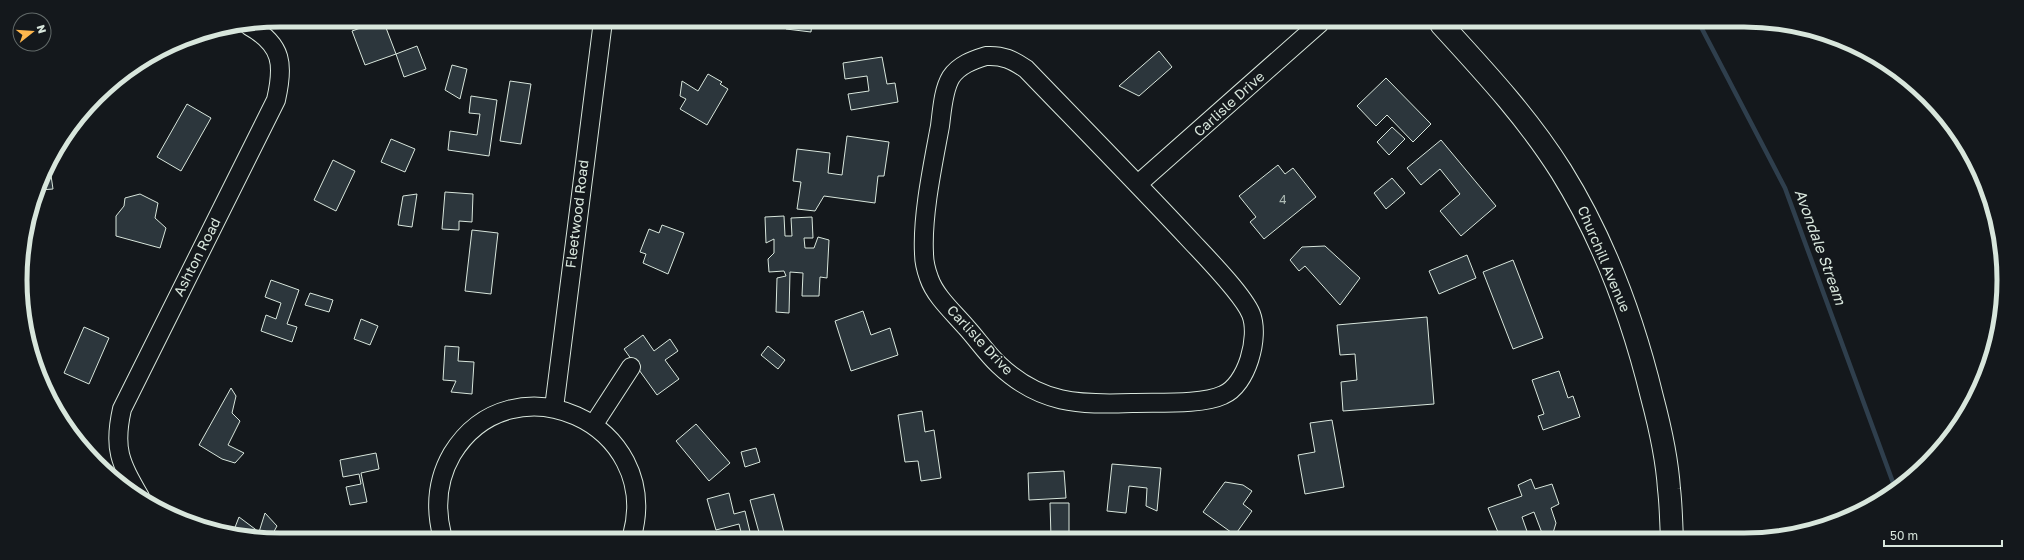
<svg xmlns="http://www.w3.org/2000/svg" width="2024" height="560" font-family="'Golos Text',sans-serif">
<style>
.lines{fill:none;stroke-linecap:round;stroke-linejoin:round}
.stream{stroke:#2f3f4d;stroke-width:4.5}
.building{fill:#2c363c;stroke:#d8e6dc}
.minor-casing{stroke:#d8e6dc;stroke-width:20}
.major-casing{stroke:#d8e6dc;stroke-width:24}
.minor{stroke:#14181c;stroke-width:18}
.major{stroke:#14181c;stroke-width:22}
.labels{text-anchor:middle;stroke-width:3;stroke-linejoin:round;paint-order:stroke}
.number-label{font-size:12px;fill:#adbab4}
.street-label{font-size:14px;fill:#d8e6dc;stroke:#14181c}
.water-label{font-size:15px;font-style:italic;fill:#d8e6dc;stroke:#14181c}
.rim{fill:none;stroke:#d8e6dc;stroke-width:5}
</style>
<rect width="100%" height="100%" fill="#14181c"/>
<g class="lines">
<path class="stream" d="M 1700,25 L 1785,188 L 1895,488"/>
</g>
<path class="building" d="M 383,20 L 396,54 L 365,65 L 352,31 Z
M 787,22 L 812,22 L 811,32 L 786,29 Z
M 417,46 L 426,69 L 404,77 L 396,54 Z
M 1159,51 L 1172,67 L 1139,96 L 1119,86 Z
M 882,57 L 887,84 L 895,83 L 898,102 L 851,110 L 848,94 L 869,91 L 867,76 L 845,79 L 843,63 Z
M 452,65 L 467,69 L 460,99 L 445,90 Z
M 708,74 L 722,82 L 720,84 L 728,89 L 707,125 L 680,109 L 686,99 L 680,96 L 682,81 L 698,91 Z
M 1386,78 L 1431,124 L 1413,142 L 1387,115 L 1376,126 L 1357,106 Z
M 510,81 L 531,84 L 521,144 L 500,141 Z
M 471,96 L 497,100 L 489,156 L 448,150 L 450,131 L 477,135 L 480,114 L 469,113 Z
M 187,104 L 211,118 L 181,171 L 157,157 Z
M 1392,127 L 1405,139 L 1389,155 L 1377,142 Z
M 847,136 L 889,142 L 884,176 L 878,176 L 875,203 L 824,196 L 815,211 L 797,209 L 801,182 L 793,181 L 797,149 L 830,153 L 828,173 L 842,175 Z
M 391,139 L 415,149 L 405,172 L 381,162 Z
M 1441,140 L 1496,206 L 1461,236 L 1440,211 L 1460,194 L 1440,169 L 1421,185 L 1407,168 Z
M 333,160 L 355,171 L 336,211 L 314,200 Z
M 49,162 L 53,189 L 40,190 L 47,165 Z
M 1278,165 L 1285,174 L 1293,168 L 1316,197 L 1264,239 L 1250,222 L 1256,217 L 1239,196 Z
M 1392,178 L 1405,193 L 1386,209 L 1374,193 Z
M 445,192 L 473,194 L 472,222 L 459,221 L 459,230 L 442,229 Z
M 140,194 L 158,203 L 155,218 L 166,228 L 160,248 L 116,236 L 116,216 L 124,206 L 125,198 Z
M 417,194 L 412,227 L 398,225 L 403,196 Z
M 784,216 L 785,236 L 792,236 L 791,218 L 812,217 L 813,238 L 804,238 L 805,248 L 814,248 L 818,237 L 829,240 L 827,278 L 820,277 L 819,296 L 802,296 L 803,273 L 790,272 L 789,313 L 776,312 L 777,278 L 786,276 L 784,271 L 769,272 L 768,259 L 774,253 L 774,239 L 766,243 L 765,217 Z
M 662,225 L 684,233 L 668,274 L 643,263 L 646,254 L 640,252 L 649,229 L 659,233 Z
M 472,230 L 498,233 L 491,294 L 465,291 Z
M 1325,246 L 1360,278 L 1340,305 L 1305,266 L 1299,271 L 1290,260 L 1302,247 Z
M 1467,255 L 1476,278 L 1439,294 L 1429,271 Z
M 1513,260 L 1543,338 L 1513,349 L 1483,272 Z
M 271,280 L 299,290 L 287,324 L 297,327 L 292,342 L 261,331 L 266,315 L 276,319 L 281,303 L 265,297 Z
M 310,293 L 333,300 L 329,312 L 305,305 Z
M 863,311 L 871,335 L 890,328 L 898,355 L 851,371 L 835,321 Z
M 1427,317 L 1434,404 L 1343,411 L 1341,382 L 1357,380 L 1355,354 L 1340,355 L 1337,325 Z
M 361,319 L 378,326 L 370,345 L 354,339 Z
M 84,327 L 109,338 L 89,384 L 64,373 Z
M 643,335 L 654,351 L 670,339 L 678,351 L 665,360 L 679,379 L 657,395 L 624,349 Z
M 445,346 L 459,347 L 458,361 L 474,362 L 472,394 L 451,392 L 456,381 L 443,380 Z
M 768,346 L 785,360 L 778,369 L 761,355 Z
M 1559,371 L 1568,398 L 1573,396 L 1580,417 L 1543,430 L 1538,416 L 1544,414 L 1532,380 Z
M 231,388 L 236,396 L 232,413 L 240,421 L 228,445 L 244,453 L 235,463 L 222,459 L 199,445 Z
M 922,411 L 925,432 L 934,430 L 941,478 L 921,481 L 918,461 L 905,462 L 898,415 Z
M 1332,420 L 1344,487 L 1305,494 L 1298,455 L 1315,452 L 1310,423 Z
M 696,424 L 730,463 L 709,481 L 676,441 Z
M 756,448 L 760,462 L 745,467 L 741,452 Z
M 376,453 L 379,469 L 361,473 L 367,502 L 350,505 L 346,487 L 361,484 L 359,474 L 343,477 L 340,460 Z
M 1112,464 L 1161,468 L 1157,511 L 1146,506 L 1147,488 L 1129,486 L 1126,513 L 1107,511 Z
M 1064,471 L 1066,498 L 1029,500 L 1028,473 Z
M 1531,479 L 1535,489 L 1552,484 L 1559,504 L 1551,508 L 1556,523 L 1553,533 L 1542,533 L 1534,512 L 1522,517 L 1529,537 L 1500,537 L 1488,508 L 1522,496 L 1518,485 Z
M 1225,482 L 1243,485 L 1252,491 L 1243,504 L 1252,511 L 1235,535 L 1203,512 Z
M 729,493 L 734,514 L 745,511 L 751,536 L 742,536 L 739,524 L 716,530 L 707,499 Z
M 774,494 L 785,536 L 760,536 L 750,500 Z
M 1050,503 L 1069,503 L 1069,537 L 1051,537 Z
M 265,513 L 277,526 L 272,535 L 232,535 L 239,517 L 259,532 Z"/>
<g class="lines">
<defs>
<path id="minor" d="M 986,56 C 1003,55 1013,60 1026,69 C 1082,127 1138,184 1193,243 C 1208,259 1243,295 1251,314 C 1260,337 1247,385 1223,395 C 1202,405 1156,402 1132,403 C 1079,405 1040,404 999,365 C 987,354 977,339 966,327 C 953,312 935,296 929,278 C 926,270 924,261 924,253 C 922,215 933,164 940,126 C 942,111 943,90 951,77 C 959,65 973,60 986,56 Z
M 1138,184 L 1320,23
M 554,408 L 603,21
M 594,424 L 631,367
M 140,497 C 120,462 113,449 122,409 L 276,100 C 284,65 283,45 249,26
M 442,535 C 435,507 437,480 452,454 C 512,356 663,423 632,536"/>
<path id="major" d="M 1441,24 C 1484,71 1527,117 1561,171 C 1604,240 1633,319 1652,397 C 1660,427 1667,458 1669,489 C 1671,505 1671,522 1672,538"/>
</defs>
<use href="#minor" class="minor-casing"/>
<use href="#major" class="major-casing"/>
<use href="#minor" class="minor"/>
<use href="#major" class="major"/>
</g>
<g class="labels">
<g class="number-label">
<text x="1283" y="204">4</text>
</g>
<g class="street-label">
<text transform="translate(1229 104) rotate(-42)" y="5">Carlisle Drive</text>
<text transform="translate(577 214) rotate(-83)" y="5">Fleetwood Road</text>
<text transform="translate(197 257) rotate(-63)" y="5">Ashton Road</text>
<text transform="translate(1604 259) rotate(67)" y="5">Churchill Avenue</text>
<text transform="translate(980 340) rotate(47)" y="5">Carlisle Drive</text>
</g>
<g class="water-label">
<text transform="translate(1820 247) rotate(70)" y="5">Avondale Stream</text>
</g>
</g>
<path d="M0 0H2024V560H0ZM280 27H1744A253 253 0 0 1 1997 280V280A253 253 0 0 1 1744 533H280A253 253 0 0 1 27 280V280A253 253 0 0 1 280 27Z" fill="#14181c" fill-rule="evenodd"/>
<path class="rim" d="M280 27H1744A253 253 0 0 1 1997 280V280A253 253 0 0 1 1744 533H280A253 253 0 0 1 27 280V280A253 253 0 0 1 280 27Z"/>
<g transform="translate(32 32) rotate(73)"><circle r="19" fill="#14181c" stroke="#626a69"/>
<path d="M0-3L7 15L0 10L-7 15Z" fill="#ffb74d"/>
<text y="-6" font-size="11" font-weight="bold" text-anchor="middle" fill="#d8e6dc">N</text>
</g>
<path d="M1884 540v6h118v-6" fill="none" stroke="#d8e6dc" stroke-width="2"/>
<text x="1890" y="540" font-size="12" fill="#d8e6dc" stroke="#14181c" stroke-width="3" paint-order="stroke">50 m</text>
</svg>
